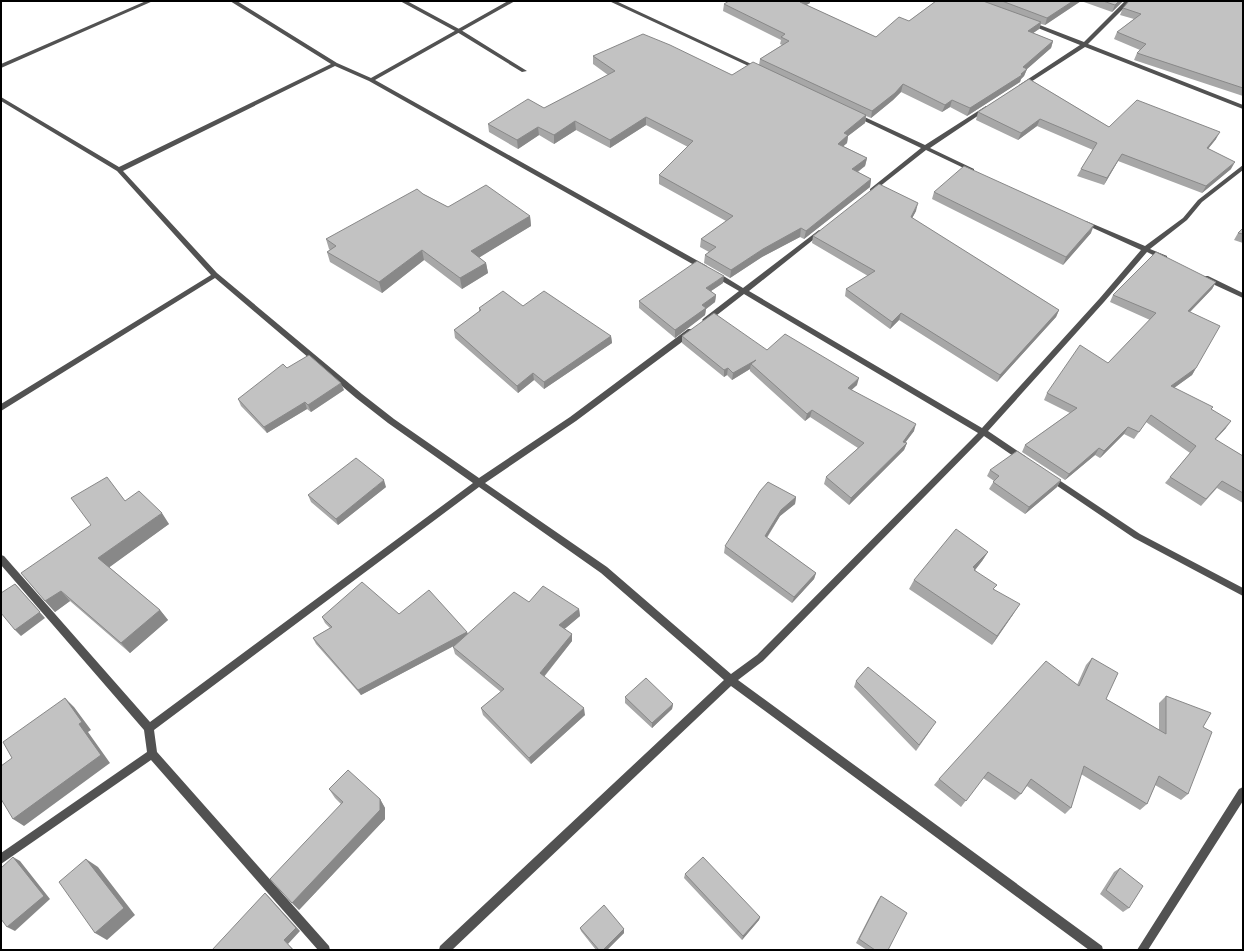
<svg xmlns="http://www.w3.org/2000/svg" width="1244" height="951" font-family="Lato,sans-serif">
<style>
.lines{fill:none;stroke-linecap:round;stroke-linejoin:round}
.lane{fill:#525252;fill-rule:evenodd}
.street{fill:#525252;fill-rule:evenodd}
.wall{fill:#a7a7a7}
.shaded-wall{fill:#888}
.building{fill:#c2c2c2;stroke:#888}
</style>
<rect width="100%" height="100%" fill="#fff"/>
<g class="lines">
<path class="lane" d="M 400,1 L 407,1 L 461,30 L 527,71 L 522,72 L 457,32 Z"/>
<path class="street" d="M 146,1 L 153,1 L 1,68 L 1,64 Z
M 230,1 L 237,1 L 337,63 L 371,78 L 508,1 L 515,1 L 375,80 L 707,266 L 707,270 L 703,270 L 369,81 L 335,66 L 123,171 L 217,273 L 362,394 L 394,419 L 479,478 L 570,417 L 688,329 L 694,329 L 695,331 L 694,333 L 576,421 L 485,483 L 607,567 L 731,674 L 757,655 L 978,433 L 744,294 L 708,322 L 704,322 L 702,320 L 704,318 L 739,291 L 713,276 L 713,272 L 717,272 L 743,288 L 819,230 L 823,230 L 823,232 L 749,291 L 982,428 L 1100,298 L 1141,250 L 1082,223 L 1082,221 L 1086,221 L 1145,246 L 1183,218 L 1198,200 L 1243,165 L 1243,170 L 1202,202 L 1187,220 L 1150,249 L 1167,256 L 1167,260 L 1163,260 L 1147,252 L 1104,302 L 988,431 L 1025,456 L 1026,458 L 1025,460 L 1019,460 L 984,436 L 763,661 L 738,680 L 1102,946 L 1103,950 L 1089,950 L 731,686 L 452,950 L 439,950 L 440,946 L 724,680 L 601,573 L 479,487 L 154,730 L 157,752 L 329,946 L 330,950 L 318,950 L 151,760 L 1,864 L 1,853 L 147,752 L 144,730 L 1,565 L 1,555 L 4,556 L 150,722 L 473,483 L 388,423 L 356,398 L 215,278 L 1,411 L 1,404 L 211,275 L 117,171 L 1,101 L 1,97 L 119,167 L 331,64 Z
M 609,1 L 616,1 L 762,69 L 757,70 Z
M 1125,1 L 1131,1 L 1088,44 L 1243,105 L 1243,109 L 1085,47 L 1023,87 L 1019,87 L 1019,85 L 1080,45 L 1028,24 L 1028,22 L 1032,22 L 1084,42 Z
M 986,106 L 989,108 L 988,109 L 930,148 L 974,169 L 974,171 L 970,171 L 926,150 L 874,191 L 870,191 L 870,189 L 921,148 L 854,116 L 854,114 L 858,114 L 925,145 Z
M 1204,276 L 1208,276 L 1243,293 L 1243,298 L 1204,280 Z
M 1050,474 L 1140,534 L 1243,588 L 1243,596 L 1134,538 L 1047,479 L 1046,477 L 1047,475 Z
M 1243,787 L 1243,801 L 1148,950 L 1137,950 L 1239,789 Z"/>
</g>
<path class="wall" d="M 936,1 L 1123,1 L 1112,12 L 1081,1 L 1045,25 L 1041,24 L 1039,29 L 1033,33 L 1053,41 L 1051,48 L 1027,69 L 1024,76 L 1021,79 L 1020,82 L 967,116 L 950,107 L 942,112 L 901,92 L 893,100 L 871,118 L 866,116 L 865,123 L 848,136 L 847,143 L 843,146 L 867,158 L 865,166 L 858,172 L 871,179 L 870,187 L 804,239 L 800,237 L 762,257 L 730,278 L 704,263 L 705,255 L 709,252 L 700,247 L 701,239 L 726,221 L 659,184 L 659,175 L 688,147 L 646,125 L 610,148 L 576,130 L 554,144 L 539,135 L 518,149 L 489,132 L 488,124 L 544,108 L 608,75 L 593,64 L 593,56 L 732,75 L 759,65 L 760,59 L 782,45 L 780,44 L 781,40 L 723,11 L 724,4 L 810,3 L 806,5 L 876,37 L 909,21 Z
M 1243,1 L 1243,96 L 1134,60 L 1137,53 L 1140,50 L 1114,39 L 1117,32 L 1134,19 L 1120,15 L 1123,8 Z
M 1029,79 L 1109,127 L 1216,139 L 1208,149 L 1231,169 L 1202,193 L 1118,161 L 1104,185 L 1077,176 L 1081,169 L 1093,150 L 1037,126 L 1018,140 L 976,120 L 978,112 Z
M 934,192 L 1091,233 L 1063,265 L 932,199 Z
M 423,194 L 448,207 L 530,216 L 531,226 L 479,257 L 486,263 L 488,273 L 462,289 L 424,260 L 382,293 L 330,262 L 327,252 L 330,250 L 329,249 L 326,239 Z
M 916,211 L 912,218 L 1059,310 L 1056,317 L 997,382 L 899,320 L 890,329 L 845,296 L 846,289 L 868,276 L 812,243 L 813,236 Z
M 1243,228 L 1243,243 L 1234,240 L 1238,233 Z
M 1216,282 L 1212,289 L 1190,312 L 1196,368 L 1192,375 L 1174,388 L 1211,409 L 1226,428 L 1215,440 L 1243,456 L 1243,503 L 1217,488 L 1201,506 L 1165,483 L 1190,453 L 1146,422 L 1134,439 L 1124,434 L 1100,458 L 1095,455 L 1065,480 L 1022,452 L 1025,445 L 1070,413 L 1044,400 L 1047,393 L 1108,363 L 1150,320 L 1110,302 L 1113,295 Z
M 723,283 L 711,291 L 716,295 L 715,302 L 706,309 L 705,315 L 675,338 L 639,308 L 639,301 Z
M 523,306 L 611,336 L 612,343 L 544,389 L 534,380 L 518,393 L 455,338 L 454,330 L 479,312 L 479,308 Z
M 682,336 L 767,350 L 857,385 L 851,390 L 914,431 L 905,443 L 907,443 L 904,450 L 849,505 L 824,484 L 826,477 L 858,448 L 810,417 L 805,421 L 750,371 L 750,369 L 732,380 L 727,375 L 724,377 L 682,343 Z
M 287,368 L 344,390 L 311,412 L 307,409 L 267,433 L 241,406 L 238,399 Z
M 990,470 L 1061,480 L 1057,487 L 1025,514 L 989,489 L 994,481 L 987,476 Z
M 386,487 L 338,525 L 311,502 L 308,495 Z
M 796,497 L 795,504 L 780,516 L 767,538 L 816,573 L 814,579 L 792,603 L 724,553 L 725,546 Z
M 125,501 L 169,524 L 109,567 L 160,610 L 168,620 L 130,653 L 70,601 L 55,612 L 45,601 L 91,525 Z
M 988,552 L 982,561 L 975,570 L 995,590 L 1014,613 L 992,645 L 909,589 L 914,580 Z
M 529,602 L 579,609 L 580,616 L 564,629 L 572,634 L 572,641 L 544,677 L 585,715 L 531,764 L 483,715 L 481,708 L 501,692 L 455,654 L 453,647 L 455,645 L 361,695 L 316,644 L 313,638 L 330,628 L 325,623 L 322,617 L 399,614 L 467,632 L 468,634 Z
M 1092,658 L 1106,699 L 1159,730 L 1159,703 L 1166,696 L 1203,727 L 1188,794 L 1181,800 L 1155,785 L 1147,804 L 1140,810 L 1081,774 L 1071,808 L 1065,814 L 1027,786 L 1021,794 L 1015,800 L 983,778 L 961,807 L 934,785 L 939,779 L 1077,685 L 1086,665 Z
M 856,681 L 932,728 L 916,751 L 854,687 Z
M 625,697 L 673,704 L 672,709 L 652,728 L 625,703 Z
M 329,789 L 380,799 L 385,808 L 385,819 L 299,910 L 341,804 L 335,798 Z
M 1120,868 L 1129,908 L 1123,912 L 1100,894 L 1114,872 Z
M 685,874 L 760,917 L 759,920 L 742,940 L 684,878 Z
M 881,896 L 888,950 L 867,950 L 856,943 L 878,900 Z
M 580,928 L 624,933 L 607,950 L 596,950 L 581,931 Z"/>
<path class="shaded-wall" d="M 802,1 L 810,1 L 810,3 L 799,9 L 800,2 Z
M 1073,1 L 1081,1 L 1045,25 L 1047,18 Z
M 1119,1 L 1123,1 L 1112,12 L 1115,5 Z
M 1041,22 L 1039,29 L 1026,38 L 1028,31 Z
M 1053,41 L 1051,48 L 1027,69 L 1024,76 L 1021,79 L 1020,82 L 967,116 L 970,108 L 1023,67 Z
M 903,84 L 901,92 L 893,100 L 871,118 L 872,111 Z
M 952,100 L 950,107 L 942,112 L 945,105 Z
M 866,115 L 865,123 L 848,136 L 847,143 L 837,152 L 838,144 L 844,133 Z
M 646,117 L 646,125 L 610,148 L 610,140 Z
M 1040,119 L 1037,126 L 1018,140 L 1021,133 Z
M 575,121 L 576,130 L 554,144 L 554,135 Z
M 538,127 L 539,135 L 518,149 L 517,140 Z
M 1220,132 L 1216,139 L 1203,155 L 1207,148 Z
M 1122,154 L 1118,161 L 1104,185 L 1107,178 Z
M 867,158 L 865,166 L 850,177 L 852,169 Z
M 1235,162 L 1231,169 L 1202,193 L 1206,186 Z
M 871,179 L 870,187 L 804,239 L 806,231 Z
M 918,203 L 916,211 L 909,224 L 911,217 Z
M 530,216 L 531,226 L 472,262 L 471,251 Z
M 1094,225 L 1091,233 L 1063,265 L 1066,257 Z
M 801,228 L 800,237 L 762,257 L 730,278 L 731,270 L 763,249 Z
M 422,250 L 424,260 L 382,293 L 379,282 Z
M 486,263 L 488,273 L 462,289 L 460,278 Z
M 724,276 L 723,283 L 705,295 L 706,288 Z
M 1216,282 L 1212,289 L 1184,318 L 1188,311 Z
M 716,295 L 715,302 L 706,309 L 705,315 L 675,338 L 675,330 L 702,305 Z
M 1059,310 L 1056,317 L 997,382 L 1000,375 Z
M 901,313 L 899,320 L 890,329 L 892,322 Z
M 611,336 L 612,343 L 544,389 L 544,382 Z
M 756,360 L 751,364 L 750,369 L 732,380 L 733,373 Z
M 728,368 L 727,375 L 724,377 L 724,370 Z
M 1196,368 L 1192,375 L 1167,393 L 1171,386 Z
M 533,373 L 534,380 L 518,393 L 517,386 Z
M 859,378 L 857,385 L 846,395 L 848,388 Z
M 341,383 L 344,390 L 311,412 L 308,405 Z
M 305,402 L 307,409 L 267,433 L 264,427 Z
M 812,410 L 810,417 L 805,421 L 807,414 Z
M 1231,421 L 1226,428 L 1209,446 L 1215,439 Z
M 916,424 L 914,431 L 901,448 L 903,442 Z
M 1128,427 L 1124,434 L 1100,458 L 1104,451 Z
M 907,443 L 904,450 L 849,505 L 851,498 Z
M 1099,448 L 1095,455 L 1065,480 L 1069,474 Z
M 384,480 L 386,487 L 338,525 L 336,519 Z
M 1061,480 L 1057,487 L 1025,514 L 1029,507 Z
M 796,497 L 795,504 L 780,516 L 763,543 L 765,536 L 781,510 Z
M 162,513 L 169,524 L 107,569 L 98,558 Z
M 988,552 L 982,561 L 975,570 L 973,567 Z
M 816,573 L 814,579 L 792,603 L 794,597 Z
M 15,584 L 45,618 L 21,636 L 15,630 Z
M 61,591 L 70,601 L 55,612 L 45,601 Z
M 1020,604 L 1014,613 L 992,645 L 997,636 Z
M 579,609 L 580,616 L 560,633 L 559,625 Z
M 160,610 L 168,620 L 130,653 L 121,643 Z
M 467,632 L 469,638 L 361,695 L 358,690 Z
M 572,634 L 572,641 L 541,680 L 540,673 Z
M 65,698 L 74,707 L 91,730 L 88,732 L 110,763 L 24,826 L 13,819 L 79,724 Z
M 673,704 L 672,709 L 652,728 L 652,723 Z
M 584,708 L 585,715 L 531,764 L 529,758 Z
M 380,799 L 385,808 L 385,819 L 299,910 L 292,903 Z
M 13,857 L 20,861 L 50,899 L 15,931 L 7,927 Z
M 86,859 L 98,867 L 135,915 L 107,940 L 95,933 Z
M 265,893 L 269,897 L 300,931 L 288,944 L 294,950 L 293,950 L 284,940 Z
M 760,917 L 759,920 L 742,940 L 743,936 Z
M 624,929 L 624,933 L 607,950 L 603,950 Z"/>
<path class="building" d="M 729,1 L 802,1 L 800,2 L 876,37 L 899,17 L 909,21 L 936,1 L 983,1 L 1041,22 L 1028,31 L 1053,41 L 1023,67 L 1027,69 L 1021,74 L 1022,75 L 970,108 L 952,100 L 945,105 L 903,84 L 895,93 L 872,111 L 760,59 L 789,41 L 781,37 L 785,34 L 724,4 Z
M 1002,1 L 1073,1 L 1047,18 Z
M 1103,1 L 1119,1 L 1115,5 Z
M 1129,1 L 1243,1 L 1243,88 L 1137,53 L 1146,44 L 1117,32 L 1141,14 L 1123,8 Z
M 643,34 L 670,45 L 732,75 L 753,62 L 866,115 L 844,133 L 848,135 L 838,144 L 867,158 L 852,169 L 871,179 L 806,231 L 801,228 L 763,249 L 731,270 L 705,255 L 716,247 L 701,239 L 733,216 L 659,175 L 693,141 L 646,117 L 610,140 L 575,121 L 554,135 L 538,127 L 517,140 L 488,124 L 528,99 L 544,108 L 615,71 L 593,56 Z
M 1029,79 L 1109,127 L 1137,100 L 1220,132 L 1207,148 L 1235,162 L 1206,186 L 1122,154 L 1107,178 L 1081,169 L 1097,143 L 1040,119 L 1021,133 L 978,112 Z
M 964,166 L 1094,225 L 1066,257 L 934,192 Z
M 879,184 L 918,203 L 911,217 L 1059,310 L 1000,375 L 901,313 L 892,322 L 846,289 L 875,271 L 813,236 Z
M 486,185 L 530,216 L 471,251 L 486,263 L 460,278 L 422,250 L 379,282 L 327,252 L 336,246 L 326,239 L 417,189 L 423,194 L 448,207 Z
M 1243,228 L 1243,234 L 1238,233 Z
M 1156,252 L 1216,282 L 1188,311 L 1220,326 L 1196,368 L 1171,386 L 1213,407 L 1211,409 L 1231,421 L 1215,439 L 1243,456 L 1243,493 L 1222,481 L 1206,499 L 1170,477 L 1196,446 L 1151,415 L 1139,432 L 1128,427 L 1104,451 L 1099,448 L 1069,474 L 1025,445 L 1077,408 L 1047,393 L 1080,345 L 1108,363 L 1156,313 L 1113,295 Z
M 697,261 L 724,276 L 706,288 L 716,295 L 702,305 L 706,308 L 675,330 L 639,301 Z
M 503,291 L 523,306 L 544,291 L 611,336 L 544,382 L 533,373 L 517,386 L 454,330 L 481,310 L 479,308 Z
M 714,313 L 767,350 L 785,334 L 859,378 L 848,388 L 916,424 L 903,442 L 907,443 L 851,498 L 826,477 L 864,443 L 812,410 L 807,414 L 751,364 L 756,360 L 733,373 L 728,368 L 724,370 L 682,336 Z
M 309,355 L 341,383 L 308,405 L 305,402 L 264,427 L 238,399 L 283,364 L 287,368 Z
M 1017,451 L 1061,480 L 1029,507 L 993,482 L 999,476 L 990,470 Z
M 356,458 L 384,480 L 336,519 L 308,495 Z
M 107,477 L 125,501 L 139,491 L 162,513 L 98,558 L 160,610 L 121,643 L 61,591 L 45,601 L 21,573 L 91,525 L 71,498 Z
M 768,482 L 796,497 L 781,510 L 765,536 L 816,573 L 794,597 L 725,546 L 760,491 Z
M 956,529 L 988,552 L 973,567 L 975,569 L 974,570 L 997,585 L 993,589 L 1020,604 L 997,636 L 914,580 Z
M 362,582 L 399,614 L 429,590 L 467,632 L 358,690 L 313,638 L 332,627 L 322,617 Z
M 15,584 L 40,612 L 15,630 L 1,613 L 1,593 Z
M 543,586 L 579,609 L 559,625 L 572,634 L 540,673 L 584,708 L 529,758 L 481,708 L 504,689 L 453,647 L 514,592 L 529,602 Z
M 1092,658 L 1118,673 L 1106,699 L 1166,734 L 1166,696 L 1211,713 L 1203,727 L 1212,732 L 1188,794 L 1159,776 L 1147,804 L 1084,766 L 1071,808 L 1031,779 L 1021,794 L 988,772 L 966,801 L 939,779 L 1046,661 L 1079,686 Z
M 868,667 L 936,722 L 919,745 L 856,681 Z
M 646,678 L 673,704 L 652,723 L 625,697 Z
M 65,698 L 82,722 L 79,724 L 101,755 L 13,819 L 1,799 L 1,766 L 12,758 L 3,742 Z
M 348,770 L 380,799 L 380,810 L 292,903 L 270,879 L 343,802 L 329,789 Z
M 13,857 L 44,896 L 7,927 L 1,919 L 1,868 Z
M 703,857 L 760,917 L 743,936 L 685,874 Z
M 86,859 L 124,908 L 95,933 L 59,882 Z
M 1120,868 L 1143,886 L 1129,908 L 1106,890 Z
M 265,893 L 296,928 L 284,940 L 293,950 L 212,950 Z
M 881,896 L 907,913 L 888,950 L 875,950 L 859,939 Z
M 604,905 L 624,929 L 603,950 L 599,950 L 580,928 Z"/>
<rect width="1244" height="951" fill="none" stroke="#000000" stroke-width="4"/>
</svg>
